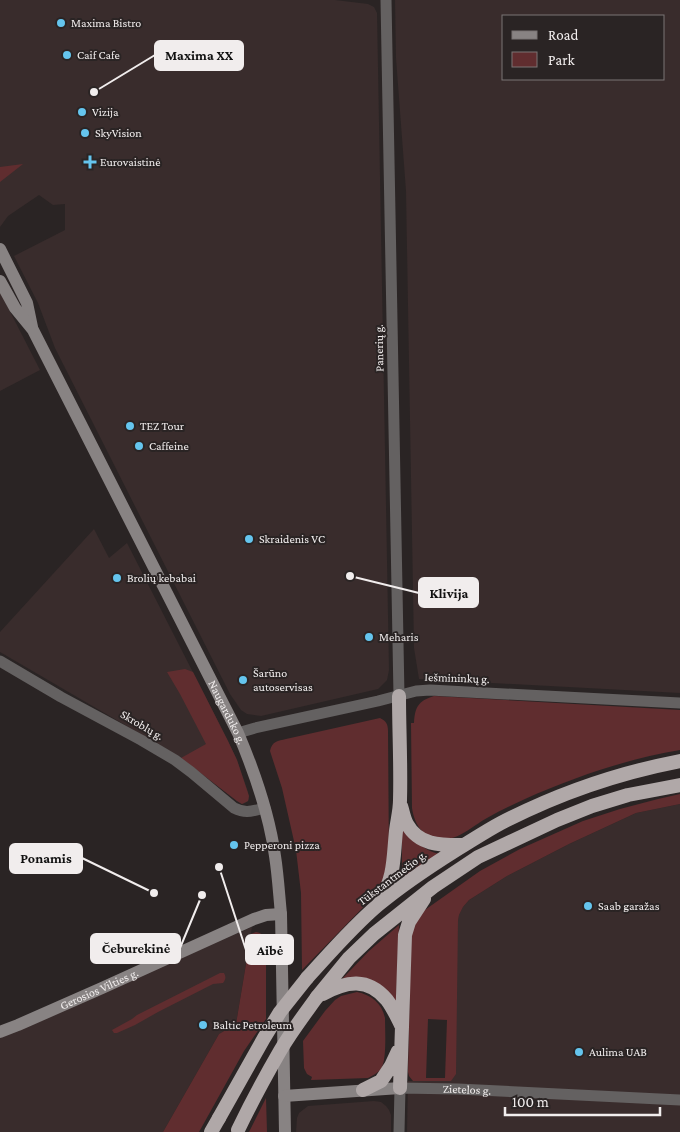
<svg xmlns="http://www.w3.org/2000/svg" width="680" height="1132" font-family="'Crimson Pro',serif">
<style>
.built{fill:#392c2c;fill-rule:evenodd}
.green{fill:#602d2f;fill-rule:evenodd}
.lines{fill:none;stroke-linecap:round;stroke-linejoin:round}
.minor{stroke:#646161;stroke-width:11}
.secondary{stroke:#888383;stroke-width:12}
.trunk{stroke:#b0a8a8;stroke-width:14}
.trunk-bridge{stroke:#b0a8a8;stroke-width:14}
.poi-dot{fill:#65c5ee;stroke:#2a2424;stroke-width:2}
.labels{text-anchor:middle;stroke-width:4;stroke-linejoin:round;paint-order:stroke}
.poi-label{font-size:12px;fill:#f1eded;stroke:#2a2424;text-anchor:start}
.street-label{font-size:12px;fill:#f1eded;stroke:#2a2424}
.leader{fill:none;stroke:#f1eded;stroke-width:2}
.callout-dot{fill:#f1eded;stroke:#2a2424;stroke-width:2}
.callout{fill:#f1eded;stroke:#f1eded;stroke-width:2}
.callout-label{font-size:14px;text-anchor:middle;font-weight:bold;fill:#111}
</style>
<rect width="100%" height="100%" fill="#2a2424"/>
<path class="built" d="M 0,0 L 335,0 L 368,4 L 374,7 L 377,13 L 389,670 L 387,680 L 378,689 L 261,716 L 247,714 L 241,710 L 230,694 L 55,348 L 38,303 L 14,256 L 65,230 L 65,204 L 53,205 L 39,195 L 8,216 L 0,227 Z
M 395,0 L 680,0 L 680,693 L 419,679 L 414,648 L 406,191 L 396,58 ZM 504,16 L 664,16 L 664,79 L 504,79 Z
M 0,292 L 40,370 L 0,391 Z
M 94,529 L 109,558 L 127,543 L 228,741 L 237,760 L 248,792 L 249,799 L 248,801 L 245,803 L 242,804 L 237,801 L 185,760 L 0,652 L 0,632 Z
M 680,804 L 680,1132 L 407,1132 L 408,1081 L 451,1081 L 458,921 L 459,915 L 463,907 L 469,900 L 507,876 L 569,844 L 636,813 Z
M 252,927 L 236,1024 L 219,1034 L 163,1132 L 0,1132 L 0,1037 Z
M 374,1101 L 381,1102 L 386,1106 L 389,1110 L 391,1115 L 391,1132 L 296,1132 L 297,1118 L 299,1113 L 308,1106 Z"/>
<path class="green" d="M 23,164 L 0,182 L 0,167 Z
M 185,669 L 193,672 L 228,741 L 237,760 L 249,796 L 248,801 L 242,804 L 237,801 L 181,758 L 206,744 L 180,694 L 167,672 Z
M 434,696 L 680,710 L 680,750 C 627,759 574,777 525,799 C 512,805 499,811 487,818 C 476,824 460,838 447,839 C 426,841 415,828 412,808 L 411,723 L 414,723 C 415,707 418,701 434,696 Z
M 380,718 C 386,721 388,724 388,731 L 389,861 L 379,891 L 302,970 L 301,893 L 296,850 L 282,788 L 270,751 C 272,741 278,741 286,739 Z
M 680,794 L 680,804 L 636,813 L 569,844 L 507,876 L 469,900 L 463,907 L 459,915 L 458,921 L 456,1074 L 451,1081 L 413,1081 L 409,1076 L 408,1072 L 411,939 L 413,928 L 422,912 L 480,871 L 520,849 L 583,821 L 620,809 L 658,799 ZM 428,1019 L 447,1020 L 445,1078 L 426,1078 Z
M 402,825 C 414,839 421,850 440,854 L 402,880 Z
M 399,925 L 396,1004 L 342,979 L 369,951 Z
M 256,932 C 263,933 264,937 266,943 L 266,1019 L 244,1051 L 199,1132 L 163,1132 L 219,1034 L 236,1024 L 251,934 Z
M 220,973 L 224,973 C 226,977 226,979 223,983 L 213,984 L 158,1012 L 135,1025 L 117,1033 L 114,1033 L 112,1030 L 132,1019 L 137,1015 Z
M 357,992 C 371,995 382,1003 385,1018 C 385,1030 387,1060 381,1069 C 378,1073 372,1076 368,1078 L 311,1080 L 312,1077 L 307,1074 L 304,1068 L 303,1041 L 325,1011 L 335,1000 L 341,996 Z
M 266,1098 L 267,1132 L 249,1132 Z"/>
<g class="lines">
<g class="minor">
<path d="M 386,0 L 399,696"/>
<path d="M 0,661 L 61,697 L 141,740 L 175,760 L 191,772 L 234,808 C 246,814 252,811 265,808"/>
<path d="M 238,733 L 255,728 L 378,701 L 416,691 L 430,690 L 680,703"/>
<path id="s1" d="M 399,1132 L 400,1088 L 458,1089 L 680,1100"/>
</g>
<g class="secondary">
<path d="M 0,249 L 27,303 L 32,327"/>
<path id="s2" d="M 0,281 L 15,308 L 33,330 L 238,733 C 255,773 269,813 275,856 C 278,875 279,894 281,914 L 285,1132"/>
<path id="s3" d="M 0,1032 L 18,1025 L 102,988 L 254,919 L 266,915 L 281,914"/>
<path d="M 284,1096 L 400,1088"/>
</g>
<path class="trunk" d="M 401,806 C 403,812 404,819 407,824 C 419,846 442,845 463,845
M 380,902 C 395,875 393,860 396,831 C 397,821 400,811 400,800 C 401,765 399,730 399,696
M 307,978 C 330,953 352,927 378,905 C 403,884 429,867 456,850 C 471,841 486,831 501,823 C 557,794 618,773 680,761
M 323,994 C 346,981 368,977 387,1000 C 393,1008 397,1017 401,1025
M 317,997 L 349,958 L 374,934 L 433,887 L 478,857 L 557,820 L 592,806 L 628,795 L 680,785
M 400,1088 L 405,935 L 409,922 L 424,899
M 363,1090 L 381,1081 L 391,1066 L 398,1051
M 211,1132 L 219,1118"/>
<path class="trunk-bridge" d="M 219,1118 L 264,1038 L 280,1012 L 307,978
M 238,1130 C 251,1103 265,1077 280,1051 C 291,1032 304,1015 317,997"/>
</g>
<g class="poi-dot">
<circle cx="61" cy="23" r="5"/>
<circle cx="67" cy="55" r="5"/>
<circle cx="82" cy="112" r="5"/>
<circle cx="85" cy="133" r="5"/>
<path d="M87.5 154.5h5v5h5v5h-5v5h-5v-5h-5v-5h5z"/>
<circle cx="130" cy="426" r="5"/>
<circle cx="139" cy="446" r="5"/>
<circle cx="249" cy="539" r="5"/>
<circle cx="117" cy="578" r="5"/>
<circle cx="369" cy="637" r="5"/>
<circle cx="243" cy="680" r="5"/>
<circle cx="234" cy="845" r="5"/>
<circle cx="588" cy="906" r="5"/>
<circle cx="203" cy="1025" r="5"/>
<circle cx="579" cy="1052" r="5"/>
</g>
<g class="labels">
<g class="poi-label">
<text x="71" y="27">Maxima Bistro</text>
<text x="77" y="59">Caif Cafe</text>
<text x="92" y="116">Vizija</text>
<text x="95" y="137">SkyVision</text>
<text x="100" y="166">Eurovaistinė</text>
<text x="140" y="430">TEZ Tour</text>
<text x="149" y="450">Caffeine</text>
<text x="259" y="543">Skraidenis VC</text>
<text x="127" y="582">Brolių kebabai</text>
<text x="379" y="641">Meharis</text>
<text x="253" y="677">Šarūno<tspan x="253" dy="14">autoservisas</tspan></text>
<text x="244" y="849">Pepperoni pizza</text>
<text x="598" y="910">Saab garažas</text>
<text x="213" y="1029">Baltic Petroleum</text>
<text x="589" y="1056">Aulima UAB</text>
</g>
<g class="street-label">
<text transform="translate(379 348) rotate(-91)" y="4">Panerių g.</text>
<text transform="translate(457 678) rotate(2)" y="4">Iešmininkų g.</text>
<text dy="4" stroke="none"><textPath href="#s2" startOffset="488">Naugarduko g.</textPath></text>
<text transform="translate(142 725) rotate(30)" y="4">Skroblų g.</text>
<text transform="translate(392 878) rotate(-37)" y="4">Tūkstantmečio g.</text>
<text dy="4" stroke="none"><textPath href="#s3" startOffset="108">Gerosios Vilties g.</textPath></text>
<text dy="4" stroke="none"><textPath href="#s1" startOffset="111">Zietelos g.</textPath></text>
</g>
</g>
<path class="leader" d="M94 92L155 55M350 576L419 593M154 893L82 858M202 895L180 948M219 867L246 950"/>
<g class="callout-dot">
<circle cx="94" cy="92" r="5"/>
<circle cx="350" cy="576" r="5"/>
<circle cx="154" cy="893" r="5"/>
<circle cx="202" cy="895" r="5"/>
<circle cx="219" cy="867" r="5"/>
</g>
<g class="callout">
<rect x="155" y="41" width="88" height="29" rx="5"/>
<rect x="419" y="578" width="59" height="29" rx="5"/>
<rect x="10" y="844" width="72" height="29" rx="5"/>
<rect x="91" y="934" width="89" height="29" rx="5"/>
<rect x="246" y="935" width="47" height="29" rx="5"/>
</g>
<g class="callout-label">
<text x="199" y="60">Maxima XX</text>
<text x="449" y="598">Klivija</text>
<text x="46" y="863">Ponamis</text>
<text x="136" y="953">Čeburekinė</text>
<text x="270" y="955">Aibė</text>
</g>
<rect x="502" y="15" width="162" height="65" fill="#2a2424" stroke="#7a7474"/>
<rect x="512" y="31" width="25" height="8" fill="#888383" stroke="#7a7474"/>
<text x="548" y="40" font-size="15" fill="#f1eded">Road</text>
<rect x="512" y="52" width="25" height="15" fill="#602d2f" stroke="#7a7474"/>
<text x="548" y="65" font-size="15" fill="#f1eded">Park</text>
<path d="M505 1107v8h155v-8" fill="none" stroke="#f1eded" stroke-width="2.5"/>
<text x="512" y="1107" font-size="15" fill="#f1eded" stroke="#2a2424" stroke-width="4" paint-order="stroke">100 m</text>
</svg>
